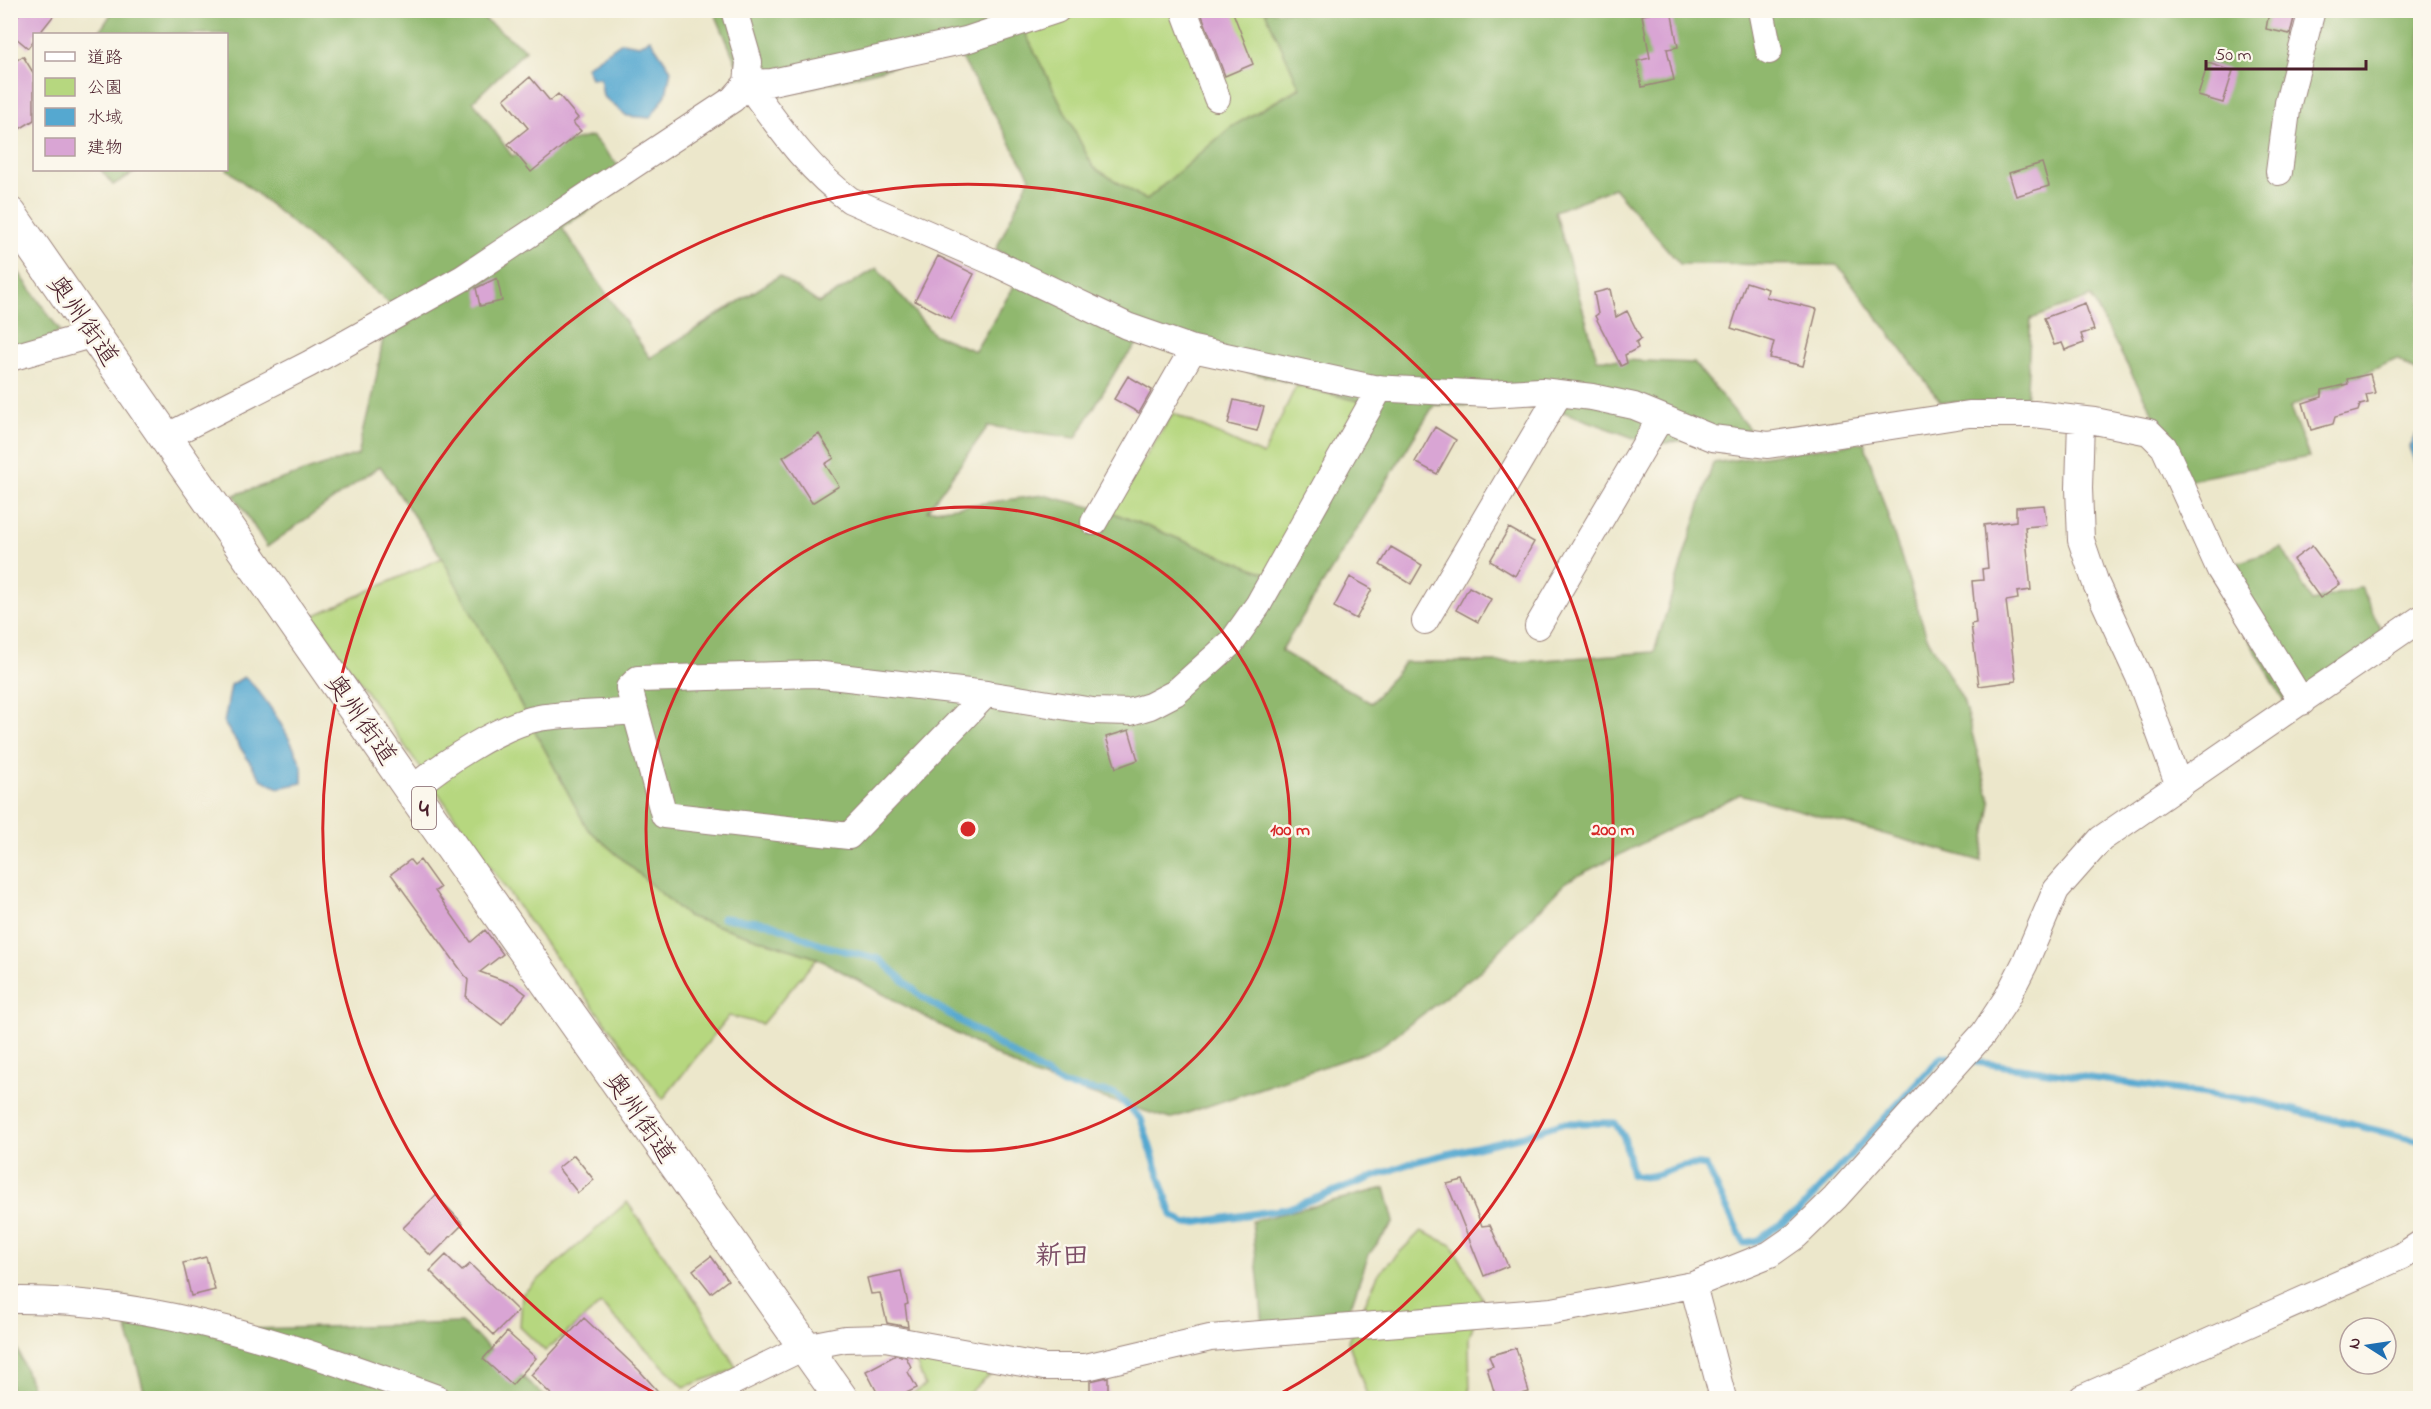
<svg xmlns="http://www.w3.org/2000/svg" width="2431" height="1409" font-family="'Indie Flower','Klee One',sans-serif">
<style>
.green{fill:#b6d77f;stroke:#807b55;stroke-width:1.5}
.forest{fill:#90b86e;stroke:#6d6c4c;stroke-width:1.5;fill-rule:evenodd}
.water{fill:#55a8d0;stroke:#50647e;stroke-width:1.5}
.lines{fill:none;stroke-linecap:round;stroke-linejoin:round}
.stream{stroke:#55a8d0;stroke-width:7}
.building{fill:#d9a5d4}
.minor-casing{stroke:#9b837b;stroke-width:28}
.highway-casing{stroke:#9b837b;stroke-width:35}
.minor{stroke:#fff;stroke-width:26}
.highway{stroke:#fff;stroke-width:33}
.ring{fill:none;stroke:#d62828;stroke-width:3}
.labels{text-anchor:middle;stroke-width:5;stroke-linejoin:round;paint-order:stroke}
.shield{fill:#fbf7ec;stroke:#7f6065;stroke-width:1.5}
.shield-label{font-size:24px;font-weight:bold;fill:#4a1f2b}
.street-label{font-size:26px;fill:#4a1f2b;stroke:#fbf7ec}
.neighbourhood-label{font-size:27px;font-weight:bold;fill:#7c4e66;stroke:#fbf7ec}
.centre{fill:#d62828;stroke:#fbf7ec;stroke-width:3}
.ring-label{font-size:18px;text-anchor:middle;font-weight:bold;fill:#d62828;stroke:#fbf7ec;stroke-width:5;stroke-linejoin:round;paint-order:stroke}
</style>
<rect width="100%" height="100%" fill="#fbf7ec"/>
<filter id="ink" filterUnits="userSpaceOnUse"><feTurbulence type="fractalNoise" baseFrequency=".0167" numOctaves="2"/><feDisplacementMap in="SourceGraphic" scale="12" xChannelSelector="R" yChannelSelector="G"/><feConvolveMatrix kernelMatrix="1 2 1 2 8 2 1 2 1" color-interpolation-filters="sRGB"/></filter>
<filter id="wash" filterUnits="userSpaceOnUse"><feTurbulence type="fractalNoise" baseFrequency=".008" numOctaves="4" result="noise"/><feDisplacementMap in="SourceGraphic" scale="24" xChannelSelector="R" yChannelSelector="G"/><feGaussianBlur stdDeviation="1.35" result="paint"/><feColorMatrix in="noise" values="0 0 0 0 0 0 0 0 0 0 0 0 0 0 0 0 0 1.4 0 .05"/><feComposite in="paint" operator="in"/></filter>
<g filter="url(#wash)">
<rect width="100%" height="100%" fill="#ece7cb"/>
<path class="green" d="M 1085,11 L 1265,11 L 1300,87 L 1231,127 L 1146,200 L 1093,167 L 1025,33 Z
M 1296,386 L 1379,406 L 1280,579 L 1111,512 L 1173,413 L 1263,455 Z
M 442,558 L 587,828 L 687,916 L 817,958 L 762,1024 L 729,1016 L 663,1099 L 538,934 L 313,616 Z
M 627,1202 L 699,1306 L 737,1369 L 684,1387 L 601,1304 L 545,1351 L 520,1327 L 522,1294 Z
M 1421,1231 L 1452,1245 L 1482,1297 L 1469,1338 L 1470,1398 L 1368,1398 L 1348,1341 L 1379,1273 Z
M 913,1354 L 998,1368 L 963,1398 L 905,1398 L 925,1386 Z"/>
<path class="forest" d="M 113,11 L 473,11 L 526,50 L 473,101 L 512,156 L 592,136 L 632,181 L 562,228 L 650,358 L 779,276 L 819,303 L 877,268 L 933,334 L 975,351 L 1025,268 L 996,249 L 1030,177 L 957,50 L 753,103 L 714,11 L 1085,11 L 1025,33 L 1093,167 L 1146,200 L 1231,127 L 1300,88 L 1265,11 L 2420,11 L 2420,374 L 2397,359 L 2290,407 L 2309,457 L 2188,480 L 2091,297 L 2031,319 L 2026,404 L 1941,402 L 1838,265 L 1680,264 L 1614,188 L 1555,211 L 1597,359 L 1694,363 L 1750,430 L 1653,445 L 1550,407 L 1434,405 L 1281,651 L 1371,703 L 1405,662 L 1517,662 L 1654,652 L 1713,463 L 1864,442 L 1927,637 L 1963,700 L 1991,803 L 1981,861 L 1740,794 L 1567,881 L 1481,970 L 1378,1048 L 1170,1119 L 1034,1076 L 817,958 L 687,916 L 587,828 L 442,558 L 380,466 L 267,547 L 234,495 L 358,454 L 376,379 L 389,303 L 227,169 L 226,34 L 98,34 ZM 1138,343 L 1379,406 L 1280,579 L 1111,512 L 1043,495 L 927,511 L 988,426 L 1076,438 L 1118,367 Z
M 101,170 L 139,170 L 113,185 Z
M 10,260 L 60,331 L 10,360 Z
M 2282,548 L 2312,601 L 2361,587 L 2383,635 L 2285,703 L 2211,572 Z
M 1385,1188 L 1394,1222 L 1369,1254 L 1347,1317 L 1263,1324 L 1252,1221 Z
M 118,1296 L 254,1329 L 461,1323 L 547,1398 L 146,1398 Z
M 10,1332 L 11,1332 L 36,1398 L 11,1398 Z"/>
<path class="water" d="M 650,39 L 671,70 L 666,95 L 650,118 L 627,116 L 603,96 L 600,78 L 591,78 L 586,67 L 622,42 L 639,45 Z
M 2420,432 L 2420,469 L 2418,471 L 2409,447 L 2415,435 Z
M 244,677 C 265,693 291,739 301,764 C 303,770 302,777 302,783 L 278,788 L 261,779 L 224,723 L 231,685 Z"/>
<g class="lines">
<path class="stream" d="M 723,918 L 768,923 L 825,946 L 879,959 L 922,997 L 1063,1085 L 1115,1094 L 1141,1119 L 1172,1215 L 1186,1224 L 1286,1209 L 1414,1162 L 1523,1136 L 1561,1123 L 1615,1123 L 1624,1137 L 1632,1175 C 1659,1183 1676,1159 1706,1166 L 1744,1243 L 1758,1240 L 1799,1211 L 1942,1056 L 1952,1058
M 1969,1061 L 2257,1101 L 2420,1141"/>
</g>
<g id="blocks">
<path class="building" d="M 22,10 L 58,10 L 39,34 L 34,34 L 34,40 L 28,48 L 10,33 L 10,25 Z
M 1200,10 L 1232,10 L 1253,64 L 1225,76 Z
M 1649,10 L 1671,10 L 1678,47 L 1667,49 L 1674,80 L 1642,87 L 1637,61 L 1650,58 L 1642,15 L 1649,14 Z
M 2269,12 L 2294,18 L 2290,34 L 2266,29 Z
M 23,56 L 34,74 L 34,120 L 10,135 L 10,65 Z
M 2208,63 L 2233,71 L 2223,103 L 2198,96 Z
M 530,77 L 550,101 L 558,94 L 578,118 L 573,123 L 581,131 L 531,172 L 508,144 L 528,128 L 504,99 Z
M 2042,163 L 2049,186 L 2016,196 L 2009,173 Z
M 938,256 L 974,274 L 951,319 L 915,301 Z
M 497,278 L 502,301 L 480,306 L 476,288 Z
M 1746,282 L 1768,289 L 1766,297 L 1817,309 L 1803,366 L 1770,358 L 1774,342 L 1731,328 Z
M 1610,289 L 1616,317 L 1627,311 L 1641,339 L 1636,342 L 1638,348 L 1625,355 L 1627,363 L 1621,366 L 1595,316 L 1598,314 L 1594,293 Z
M 2085,303 L 2094,330 L 2081,334 L 2084,343 L 2065,350 L 2062,343 L 2054,345 L 2044,318 Z
M 2370,374 L 2375,393 L 2366,395 L 2368,403 L 2360,405 L 2358,411 L 2335,417 L 2333,424 L 2311,430 L 2303,403 L 2322,397 L 2322,390 L 2348,384 L 2347,379 Z
M 1128,376 L 1152,390 L 1139,413 L 1114,399 Z
M 1234,400 L 1264,407 L 1257,431 L 1228,424 Z
M 1435,427 L 1456,440 L 1437,474 L 1415,462 Z
M 819,434 L 834,458 L 825,464 L 839,486 L 812,503 L 783,457 Z
M 2044,505 L 2047,525 L 2025,527 L 2031,590 L 2017,592 L 2018,599 L 2006,601 L 2016,681 L 1979,686 L 1971,624 L 1976,623 L 1972,581 L 1983,580 L 1982,569 L 1988,568 L 1984,525 L 2016,521 L 2016,507 Z
M 1509,528 L 1534,542 L 1515,576 L 1490,561 Z
M 2312,546 L 2340,584 L 2320,598 L 2293,560 Z
M 1391,547 L 1422,565 L 1411,584 L 1380,565 Z
M 1350,577 L 1372,589 L 1356,619 L 1334,607 Z
M 1469,587 L 1491,599 L 1478,622 L 1456,610 Z
M 1129,730 L 1138,760 L 1116,768 L 1106,737 Z
M 410,860 L 414,865 L 420,860 L 440,888 L 435,891 L 471,942 L 485,930 L 503,954 L 480,972 L 513,984 L 526,994 L 502,1025 L 466,998 L 468,980 L 391,874 Z
M 574,1155 L 594,1180 L 578,1193 L 558,1168 Z
M 1463,1180 L 1482,1226 L 1490,1225 L 1508,1266 L 1484,1276 L 1447,1184 Z
M 436,1195 L 463,1224 L 431,1256 L 403,1228 Z
M 446,1255 L 462,1271 L 470,1264 L 518,1311 L 494,1335 L 430,1271 Z
M 711,1256 L 728,1280 L 711,1293 L 693,1270 Z
M 206,1257 L 215,1290 L 191,1296 L 183,1263 Z
M 901,1271 L 908,1304 L 905,1305 L 908,1327 L 887,1323 L 880,1293 L 871,1294 L 867,1278 Z
M 584,1318 L 639,1370 L 664,1398 L 555,1398 L 531,1375 Z
M 507,1332 L 536,1358 L 512,1385 L 483,1359 Z
M 1516,1348 L 1529,1392 L 1509,1398 L 1496,1398 L 1487,1368 L 1493,1366 L 1489,1356 Z
M 896,1355 L 906,1357 L 911,1367 L 908,1372 L 917,1388 L 896,1398 L 880,1398 L 866,1371 Z
M 1108,1377 L 1108,1397 L 1090,1398 L 1090,1381 Z"/>
</g>
</g>
<g filter="url(#ink)">
<use href="#blocks" fill-opacity="0" stroke="#9b837b" stroke-width="1.5"/>
<g class="lines">
<defs>
<path id="minor" d="M 1184,10 L 1217,98
M 1761,10 L 1769,51
M 747,83 C 778,125 807,169 850,200 L 993,262 L 1127,326 L 1193,349 L 1373,388 L 1489,394 L 1541,391 L 1592,397 L 1634,406 L 1712,438 L 1768,445 L 1969,414 L 2034,414 L 2095,421 L 2149,432 L 2164,447 L 2220,570 L 2302,702
M 747,83 L 772,82 L 966,40 L 1057,10
M 2279,172 L 2288,103 L 2312,10
M 10,358 L 94,334
M 2081,420 L 2079,488 L 2081,540 L 2096,584 L 2139,677 L 2179,786
M 166,437 L 309,364 L 463,278 L 733,99 L 747,83 L 749,62 L 734,10
M 1094,522 L 1193,349
M 1425,621 L 1559,394
M 1538,626 L 1661,417
M 814,674 L 986,694 L 849,836 L 664,815 L 629,688 L 638,679 Z
M 986,694 L 1093,711 L 1130,712 L 1150,706 L 1175,693 L 1232,642 L 1258,605 L 1380,388
M 411,790 C 441,765 500,725 539,718 C 570,713 604,714 635,711
M 1693,1285 L 1723,1398
M 10,1300 C 157,1297 301,1349 437,1398
M 700,1398 L 804,1347 L 845,1339 L 885,1338 L 1044,1367 L 1086,1367 L 1210,1338 L 1552,1311 L 1693,1285 L 1770,1254 L 1797,1235 L 1835,1198 L 1984,1033 L 2007,998 L 2025,963 L 2056,890 L 2101,839 L 2420,619
M 2082,1398 L 2402,1256 L 2420,1244"/>
<path id="highway" d="M 10,214 L 411,790 L 841,1398"/>
</defs>
<use href="#minor" class="minor-casing"/>
<use href="#highway" class="highway-casing"/>
<use href="#minor" class="minor"/>
<use href="#highway" class="highway"/>
</g>
</g>
<g class="ring">
<circle cx="968" cy="829" r="322"/>
<path d="M660 1396A645 645 0 1 1 1276 1396"/>
</g>
<g class="labels">
<rect class="shield" x="412" y="787" width="24" height="42" rx="4.5"/>
<g class="shield-label">
<text x="424" y="816">4</text>
</g>
<g class="street-label">
<text transform="translate(84 320) rotate(55)" y="9">奥州街道</text>
<text transform="translate(362 719) rotate(55)" y="9">奥州街道</text>
<text transform="translate(641 1117) rotate(55)" y="9">奥州街道</text>
</g>
<g class="neighbourhood-label">
<text x="1062" y="1264">新田</text>
</g>
</g>
<circle cx="968" cy="829" r="9" class="centre"/>
<g class="ring-label">
<text x="1290" y="835">100 m</text>
<text x="1613" y="835">200 m</text>
</g>
<rect width="2431" height="1409" fill="none" stroke="#fbf7ec" stroke-width="36"/>
<rect x="33" y="33" width="195" height="138" fill="#fbf7ec" stroke="#b4a19f" stroke-width="1.5"/>
<rect x="45" y="52" width="30" height="9" fill="#ffffff" stroke="#b4a19f" stroke-width="1.5"/>
<text x="87" y="63" font-size="18" fill="#4a1f2b">道路</text>
<rect x="45" y="78" width="30" height="18" fill="#b6d77f" stroke="#b4a19f" stroke-width="1.5"/>
<text x="87" y="93" font-size="18" fill="#4a1f2b">公園</text>
<rect x="45" y="108" width="30" height="18" fill="#55a8d0" stroke="#b4a19f" stroke-width="1.5"/>
<text x="87" y="123" font-size="18" fill="#4a1f2b">水域</text>
<rect x="45" y="138" width="30" height="18" fill="#d9a5d4" stroke="#b4a19f" stroke-width="1.5"/>
<text x="87" y="153" font-size="18" fill="#4a1f2b">建物</text>
<g transform="translate(2368 1346) rotate(282)"><circle r="28" fill="#fbf7ec" stroke="#b4a19f" stroke-width="1.5"/>
<path d="M0-4.5L10 22L0 15L-10 22Z" fill="#1f6fb2"/>
<text y="-9" font-size="16" font-weight="bold" text-anchor="middle" fill="#4a1f2b">N</text>
</g>
<path d="M2206 60v9h160v-9" fill="none" stroke="#4a1f2b" stroke-width="3"/>
<text x="2215" y="60" font-size="18" fill="#4a1f2b" stroke="#fbf7ec" stroke-width="4.5" paint-order="stroke">50 m</text>
</svg>
